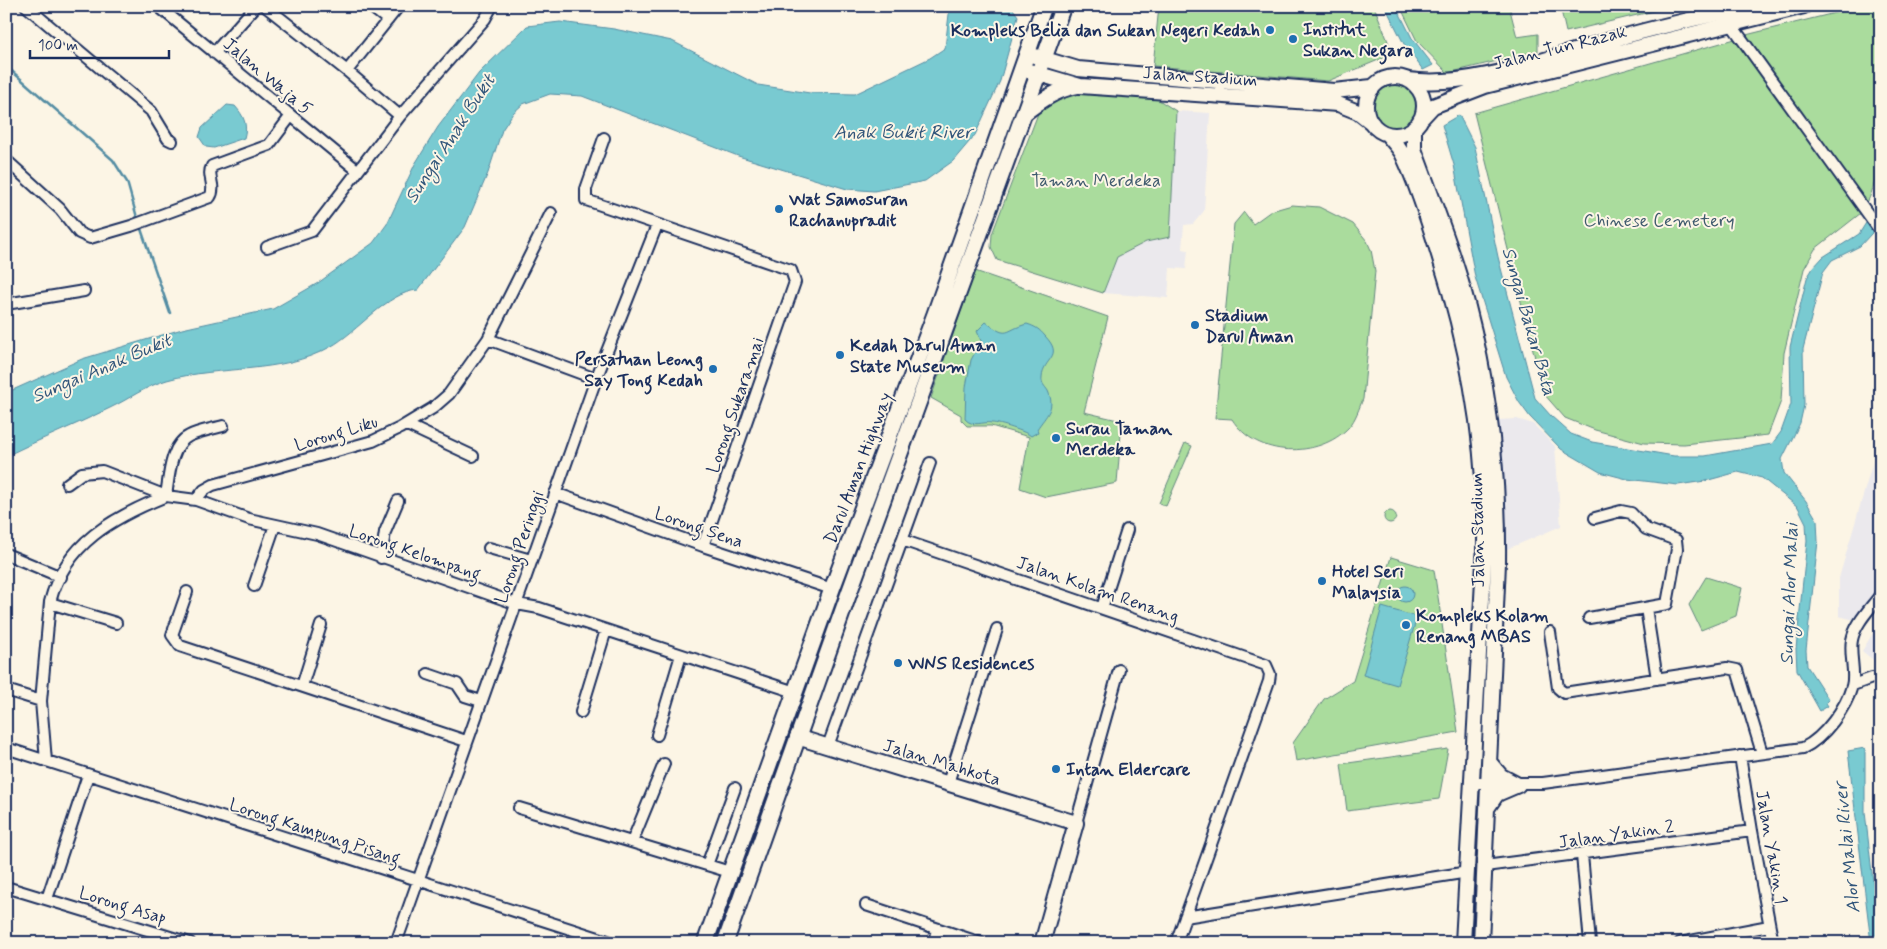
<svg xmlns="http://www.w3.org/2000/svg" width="1887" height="949" font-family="Mynerve,sans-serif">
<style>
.built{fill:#ebe9ed}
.green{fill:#aadc9d;stroke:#62867e}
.water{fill:#79cad1;stroke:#538ca3}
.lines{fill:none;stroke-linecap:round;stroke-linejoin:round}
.stream{stroke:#538ca3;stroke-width:2.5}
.street-casing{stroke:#1b2f5e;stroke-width:14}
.secondary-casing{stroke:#1b2f5e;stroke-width:18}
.primary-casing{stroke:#1b2f5e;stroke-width:19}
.street{stroke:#fcf5e5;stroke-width:10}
.secondary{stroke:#fcf5e5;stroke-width:14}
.primary{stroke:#fcf5e5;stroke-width:15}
.poi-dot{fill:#1f6fb2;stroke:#fcf5e5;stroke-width:2}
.labels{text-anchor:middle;stroke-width:4;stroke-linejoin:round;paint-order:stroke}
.poi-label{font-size:18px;font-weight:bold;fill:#1b2f5e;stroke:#fcf5e5;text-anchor:start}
.street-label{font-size:18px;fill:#1b2f5e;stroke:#fcf5e5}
.park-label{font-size:18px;fill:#3f5a6e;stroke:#fcf5e5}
.water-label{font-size:19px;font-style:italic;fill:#32567b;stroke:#fcf5e5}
</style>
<rect width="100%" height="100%" fill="#fcf5e5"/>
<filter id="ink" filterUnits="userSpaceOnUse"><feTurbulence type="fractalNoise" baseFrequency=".02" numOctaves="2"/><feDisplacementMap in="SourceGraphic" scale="10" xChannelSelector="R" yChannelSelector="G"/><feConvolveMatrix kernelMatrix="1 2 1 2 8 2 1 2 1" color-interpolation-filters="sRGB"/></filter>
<g filter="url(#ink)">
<path class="built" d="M 1176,111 L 1210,113 L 1204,211 L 1193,224 L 1184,225 L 1182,249 L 1188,250 L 1186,269 L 1170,268 L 1168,298 L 1103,293 L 1117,257 L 1146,242 L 1170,237 Z
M 1517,419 L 1533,424 L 1555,446 L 1561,526 L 1498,553 L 1504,510 L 1503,458 L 1498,420 Z
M 1881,434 L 1881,590 L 1858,621 L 1839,616 L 1839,578 Z
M 1881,620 L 1881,663 L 1877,663 L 1862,651 Z"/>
<path class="green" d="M 1159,6 L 1374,6 L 1393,54 L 1328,81 L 1153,66 Z
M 1400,6 L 1509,6 L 1517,37 L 1538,34 L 1538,51 L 1448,73 L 1417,41 Z
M 1560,6 L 1675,6 L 1566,32 Z
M 1863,6 L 1881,6 C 1881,48 1887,174 1866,204 L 1746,35 Z
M 1735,39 L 1861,213 L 1815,249 L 1804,269 L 1784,353 L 1781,401 L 1768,435 L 1684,444 L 1644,443 L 1595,430 L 1565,418 L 1544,394 L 1474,113 Z
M1370 106a25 25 0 1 1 50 0a25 25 0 1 1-50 0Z
M 1074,91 L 1148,93 L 1176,111 L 1170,237 L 1146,242 L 1117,257 L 1103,293 L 997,260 L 991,247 L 992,234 L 1039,111 Z
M 1292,205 L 1319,207 L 1353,224 L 1367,241 L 1371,250 L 1375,271 L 1363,399 C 1359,408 1356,419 1349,427 C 1319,459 1256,458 1232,419 L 1215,418 L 1234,224 L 1244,212 L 1253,224 L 1271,211 Z
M 975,271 L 1108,317 L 1084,412 L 1122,421 L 1117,483 L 1046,497 L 1020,488 L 1029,437 L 991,426 L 967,426 L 961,420 L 961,415 L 931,398 Z
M 1185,443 L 1192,446 L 1166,506 L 1159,503 Z
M1384 517a6 6 0 1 1 12 0a6 6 0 1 1-12 0Z
M 1391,557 L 1434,570 L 1458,732 L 1296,761 L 1293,743 L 1324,699 L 1353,681 Z
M 1706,577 L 1742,588 L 1736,616 L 1701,630 L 1689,605 Z
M 1448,749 L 1439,799 L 1347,811 L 1341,764 Z"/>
<path class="water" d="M 950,6 L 1011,6 L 1018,16 L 1000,81 L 975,135 L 953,161 L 925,181 L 874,191 L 847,189 L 738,156 L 582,96 L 550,94 L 523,104 L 513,113 L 502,130 L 488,173 L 465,227 L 418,290 C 387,292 358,332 330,347 C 281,375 220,365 167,380 C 146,386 129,399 110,408 C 76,425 40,439 6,456 L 6,393 L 82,359 L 182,329 L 273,309 L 318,283 L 373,243 L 387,224 L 415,164 L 438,127 L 479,73 L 527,26 L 560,22 L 614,29 L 672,41 L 758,85 L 810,93 L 855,94 L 930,58 L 945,48 Z
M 1385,6 L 1396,6 L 1412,38 L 1433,65 L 1423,70 L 1404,44 Z
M 227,105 L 235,106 C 244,116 248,125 244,138 L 214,148 L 206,147 L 199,137 L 202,128 Z
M 1459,115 L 1475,147 L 1498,257 L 1535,398 L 1551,416 L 1571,434 L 1592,442 L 1674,456 L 1705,456 L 1772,444 L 1781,432 L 1791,404 L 1790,347 L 1807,278 L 1813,268 L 1823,257 L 1859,234 L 1871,215 L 1881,187 L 1881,223 L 1860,246 L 1832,260 L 1823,272 L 1803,349 L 1804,405 L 1800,423 L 1782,459 L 1784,473 L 1806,501 L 1817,520 L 1818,541 L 1806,650 L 1807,666 L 1829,700 L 1826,703 L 1828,706 L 1820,711 L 1797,670 L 1796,649 L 1807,541 L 1806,523 L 1798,507 L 1762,478 L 1738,472 L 1705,481 L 1678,485 L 1627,479 L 1600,472 L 1561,449 L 1530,417 L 1519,402 L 1506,377 L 1475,277 L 1454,165 L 1442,125 Z
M 986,322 C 1009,340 1004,330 1027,324 C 1036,327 1039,329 1045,336 C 1065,357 1043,358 1042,377 C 1041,384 1045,386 1048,391 C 1056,409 1046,415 1037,429 L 1038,432 L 1031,436 C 1027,432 999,423 992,423 C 983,421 973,428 965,419 L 966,387 L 971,360 L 981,341 L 977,331 Z
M1397 594a8 8 0 1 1 16 0a8 8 0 1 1-16 0Z
M 1382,607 L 1417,617 L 1397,685 L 1363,675 Z
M 1865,748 L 1865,812 L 1880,943 L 1871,943 L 1848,751 Z"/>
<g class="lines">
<path class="stream" d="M 6,66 L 113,160 L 127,182 L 138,221
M 140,226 L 170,313"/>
<defs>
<path id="street" d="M 26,6 L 151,111 L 168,139 L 172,141
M 158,6 L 357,170
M 265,6 L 347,71 L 400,116
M 370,6 L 388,20
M 1731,24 L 1881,232
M 214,53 L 256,6
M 347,71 L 399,6
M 604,138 L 586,189 L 586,200 L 791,270 L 795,282 L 703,546
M 6,160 L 60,209 L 79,233 L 90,238 L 131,226 L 210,197 C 217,186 206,176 212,166 L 269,145 L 290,117
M 267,247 L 312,231 L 400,116 L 485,19 L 492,6
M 6,304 L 84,291
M 488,339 L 551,213
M 407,425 L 473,456
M 67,484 L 82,473 L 102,471 L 166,496 L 196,500 L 249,519 L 317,534 L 517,604 L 539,608 L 795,692
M 555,493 L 703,546 L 832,589
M 166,496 C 169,478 170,445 189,436 C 199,431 212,429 223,426
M 196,500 L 204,490 L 213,485 L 373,441 L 400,428 L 433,408 L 449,394 L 488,339 L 596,379
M 902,540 L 1266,665 L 1270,674 L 1269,681 L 1176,943
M 489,548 L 531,560
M 6,554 L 61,577
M 381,558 L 385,532 L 398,501
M 254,586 L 275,525
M 187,592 L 172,635 L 180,646 L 466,741
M 50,603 L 116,623
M 1102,608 L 1127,530
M 1646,608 L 1657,679
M 1589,618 L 1667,604 L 1677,549 L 1676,540 L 1646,529 L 1631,513 L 1621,511 L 1595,518
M 1550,632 L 1558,688 L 1564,693 L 1727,668 L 1737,670 L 1762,753
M 428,674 L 457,684 L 465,696 L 481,701
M 1853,685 L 1872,678 L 1881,679
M 302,686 L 321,625
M 6,690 L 41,701
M 581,712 L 606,630
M 657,735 L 681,655
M 828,746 L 930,463
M 6,748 L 614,943
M 1740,756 L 1752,831 L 1773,943
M 46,761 L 41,701 L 50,602 C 65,543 114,517 166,496
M 948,783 L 997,629
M 1473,783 L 1543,783 L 1803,748 C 1824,738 1846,708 1852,686 C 1856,673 1849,654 1852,640 C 1855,623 1871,608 1881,594
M 519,808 L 730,872
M 1076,823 L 1119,670
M 632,842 L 664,764
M 1582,855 L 1590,943
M 707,865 L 735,788
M 1485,866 L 1752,831
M 6,887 L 190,943
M 47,899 L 88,775
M 866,905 L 981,943
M 1185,917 L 1468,872
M 396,943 L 596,379 L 657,225
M 934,943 L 937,929
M 1680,943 L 1769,926"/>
<path id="secondary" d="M 1028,54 L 1078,69 L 1334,91 L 1372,87
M 1022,69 L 1080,86 L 1338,104 L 1358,112 L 1372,123
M1366 106a29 29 0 1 1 58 0a29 29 0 1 1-58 0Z
M 1408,80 C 1474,89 1551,56 1615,39 C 1659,26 1704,17 1748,6
M 1025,113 C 1042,100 1056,90 1077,86
M 1420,120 L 1433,106 L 1485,86 L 1804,6
M 1414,127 L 1414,149 C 1433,201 1454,253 1468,307 C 1490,391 1499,477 1498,563 L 1481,943
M 1387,134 C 1392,141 1399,147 1403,155 C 1418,187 1429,222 1439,255 C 1469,349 1486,445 1485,544 L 1463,943
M 797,737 L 1076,823 L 1042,943
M 1490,763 L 1501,776 L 1518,785
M 1488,807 L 1497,794 L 1518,785"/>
<path id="primary" d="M 705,943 L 832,589 L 935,314 L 1044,6
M 725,943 L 849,593 L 1063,6"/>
</defs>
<use href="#street" class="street-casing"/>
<use href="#secondary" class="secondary-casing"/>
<use href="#primary" class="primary-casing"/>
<use href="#street" class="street"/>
<use href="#secondary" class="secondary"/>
<use href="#primary" class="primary"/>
</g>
</g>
<g class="poi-dot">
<circle cx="1270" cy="30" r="5"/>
<circle cx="1293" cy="39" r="5"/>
<circle cx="779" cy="209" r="5"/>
<circle cx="1195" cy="325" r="5"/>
<circle cx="840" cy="355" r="5"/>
<circle cx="713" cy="369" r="5"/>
<circle cx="1056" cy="438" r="5"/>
<circle cx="1322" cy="581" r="5"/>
<circle cx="1406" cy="625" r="5"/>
<circle cx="898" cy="663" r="5"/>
<circle cx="1056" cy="769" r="5"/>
</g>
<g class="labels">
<g class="poi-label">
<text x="1303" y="35">Institut<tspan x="1303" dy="21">Sukan Negara</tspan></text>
<text x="1260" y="36" text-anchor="end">Kompleks Belia dan Sukan Negeri Kedah</text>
<text x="789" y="205">Wat Samosuran<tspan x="789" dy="21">Rachanupradit</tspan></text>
<text x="1205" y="321">Stadium<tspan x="1205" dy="21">Darul Aman</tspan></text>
<text x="850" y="351">Kedah Darul Aman<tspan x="850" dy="21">State Museum</tspan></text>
<text x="703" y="365" text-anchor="end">Persatuan Leong<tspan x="703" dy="21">Say Tong Kedah</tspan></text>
<text x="1066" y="434">Surau Taman<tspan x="1066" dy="21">Merdeka</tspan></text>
<text x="1332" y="577">Hotel Seri<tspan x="1332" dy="21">Malaysia</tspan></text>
<text x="1416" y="621">Kompleks Kolam<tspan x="1416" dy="21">Renang MBAS</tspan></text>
<text x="908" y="669">WNS Residences</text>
<text x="1066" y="775">Intan Eldercare</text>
</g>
<g class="street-label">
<text transform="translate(1560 47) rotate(-14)" y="6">Jalan Tun Razak</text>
<text transform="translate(268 76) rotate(40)" y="6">Jalan Waja 5</text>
<text transform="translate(1200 76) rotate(4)" y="6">Jalan Stadium</text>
<text transform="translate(735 405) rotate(-71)" y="6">Lorong Sukaramai</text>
<text transform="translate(336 433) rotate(-17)" y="6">Lorong Liku</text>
<text transform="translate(858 468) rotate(-69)" y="6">Darul Aman Highway</text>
<text transform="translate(699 527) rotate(19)" y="6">Lorong Sena</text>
<text transform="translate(1477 530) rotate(-91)" y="6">Jalan Stadium</text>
<text transform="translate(519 547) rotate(-71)" y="6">Lorong Peringgi</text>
<text transform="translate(415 552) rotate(19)" y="6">Lorong Kelompang</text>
<text transform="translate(1098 589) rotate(19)" y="6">Jalan Kolam Renang</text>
<text transform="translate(942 762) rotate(17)" y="6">Jalan Mahkota</text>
<text transform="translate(315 831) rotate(18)" y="6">Lorong Kampung Pisang</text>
<text transform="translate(1616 834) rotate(-8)" y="6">Jalan Yakin 2</text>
<text transform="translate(1772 847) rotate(80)" y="6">Jalan Yakin 1</text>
<text transform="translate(123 905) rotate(17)" y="6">Lorong Asap</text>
</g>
<g class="park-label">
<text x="1096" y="186">Taman Merdeka</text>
<text x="1659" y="226">Chinese Cemetery</text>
</g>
<g class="water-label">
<text x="903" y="138">Anak Bukit River</text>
<text transform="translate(449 138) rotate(-57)" y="7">Sungai Anak Bukit</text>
<text transform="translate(1530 321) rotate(74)" y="7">Sungai Bakar Bata</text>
<text transform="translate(101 367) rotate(-23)" y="7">Sungai Anak Bukit</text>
<text transform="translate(1788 594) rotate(-88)" y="7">Sungai Alor Malai</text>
<text transform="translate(1846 848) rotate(-96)" y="7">Alor Malai River</text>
</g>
</g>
<rect width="1887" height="949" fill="none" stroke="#fcf5e5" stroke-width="25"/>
<rect x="12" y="12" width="1862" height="924" fill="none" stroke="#1b2f5e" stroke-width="2" filter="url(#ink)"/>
<path d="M30 50v8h139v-8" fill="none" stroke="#1b2f5e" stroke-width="2.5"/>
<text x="38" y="50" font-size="15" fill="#1b2f5e" stroke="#fcf5e5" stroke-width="4" paint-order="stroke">100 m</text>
</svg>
